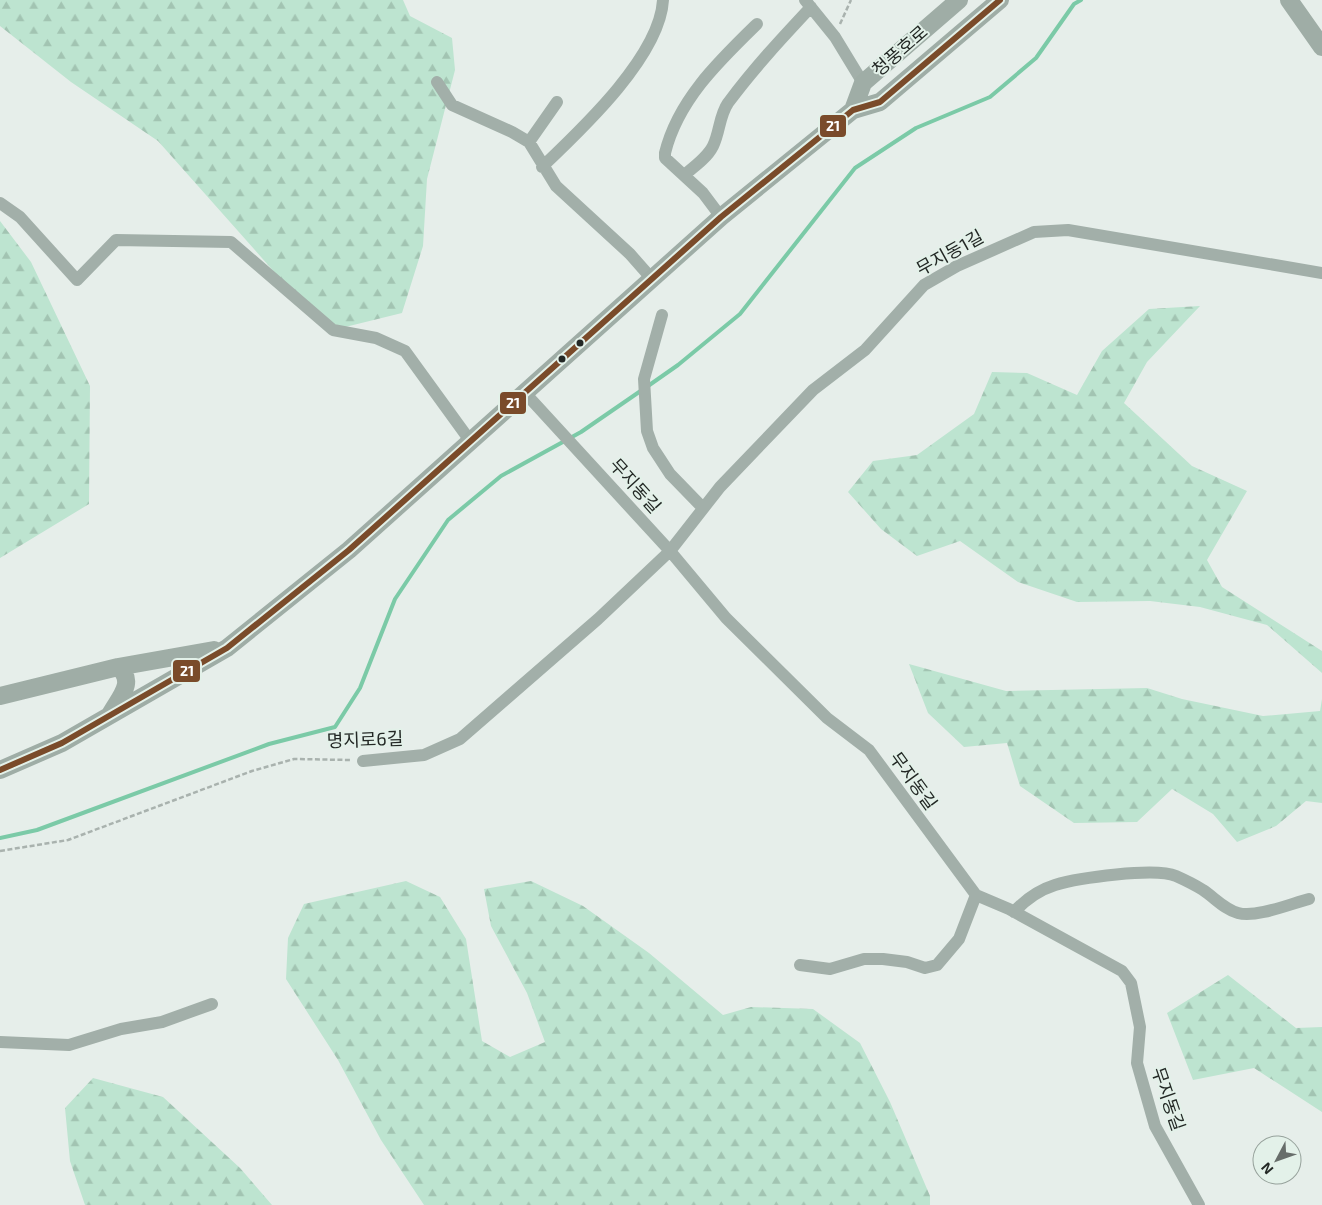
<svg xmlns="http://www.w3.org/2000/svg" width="1322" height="1205" font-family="'Exo 2','Noto Sans KR',sans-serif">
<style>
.forest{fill:url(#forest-firs)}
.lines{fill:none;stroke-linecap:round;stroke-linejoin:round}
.stream{stroke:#7bcaa7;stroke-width:4}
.path{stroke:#a9b2ae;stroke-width:2.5;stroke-dasharray:5 2.5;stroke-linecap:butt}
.street{stroke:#a2afa9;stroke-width:12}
.secondary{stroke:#9fada6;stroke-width:18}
.bus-1-casing{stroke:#e3f1e9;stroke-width:10}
.bus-1{stroke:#7a4b2a;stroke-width:6}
.bus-dot{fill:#232825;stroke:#e3f1e9;stroke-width:2}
.labels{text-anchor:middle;stroke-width:4;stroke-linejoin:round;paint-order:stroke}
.street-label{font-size:18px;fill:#232825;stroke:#e3f1e9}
.line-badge{stroke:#e3f1e9;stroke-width:2}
.badge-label{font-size:14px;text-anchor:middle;font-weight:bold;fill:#fff}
</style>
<defs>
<pattern id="forest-firs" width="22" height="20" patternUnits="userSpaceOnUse" patternTransform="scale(1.25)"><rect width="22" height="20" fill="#bde4d0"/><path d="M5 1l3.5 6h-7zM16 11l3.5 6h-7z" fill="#a2c4b2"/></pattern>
</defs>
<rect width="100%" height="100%" fill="#e6eeea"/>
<path class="forest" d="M 0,0 L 403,0 L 410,16 L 452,38 L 455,70 L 427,179 L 423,246 L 402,313 L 333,330 L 285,284 L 158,141 L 71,82 L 0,26 Z
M 0,221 L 31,262 L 90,386 L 89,504 L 0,558 Z
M 1200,306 L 1147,362 L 1124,403 L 1192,466 L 1247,491 L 1207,560 L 1222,587 L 1322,651 L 1322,673 L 1267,625 L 1200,607 L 1150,601 L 1077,602 L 1018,582 L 960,541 L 917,556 L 881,529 L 848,492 L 873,461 L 917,455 L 974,414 L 992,372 L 1027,373 L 1077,395 L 1102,351 L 1149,309 Z
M 909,664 L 1006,691 L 1147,688 L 1182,699 L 1263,716 L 1320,711 L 1322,699 L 1322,803 L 1306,801 L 1276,826 L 1237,842 L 1213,814 L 1172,789 L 1137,822 L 1074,823 L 1020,786 L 1007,743 L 964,747 L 928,713 Z
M 406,881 L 440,897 L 466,939 L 482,1041 L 510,1057 L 545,1042 L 527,993 L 491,926 L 484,889 L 531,881 L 583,906 L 649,953 L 723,1015 L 751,1007 L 813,1009 L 860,1043 L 890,1102 L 930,1196 L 930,1205 L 424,1205 L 381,1140 L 338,1060 L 286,979 L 288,938 L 304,904 Z
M 1228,975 L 1296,1028 L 1322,1027 L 1322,1112 L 1254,1068 L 1193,1080 L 1167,1013 Z
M 93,1078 L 163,1097 L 240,1168 L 272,1205 L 85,1205 L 70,1161 L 65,1108 Z"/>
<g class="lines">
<path class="stream" d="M 648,386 L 678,365 L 740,314 L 855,168 L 916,128 L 990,97 L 1036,58 L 1074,4 L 1081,0
M 0,838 L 37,830 L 269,744 L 335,727 L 360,688 L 395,599 L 448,520 L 501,476 L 581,432 L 642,390"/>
<path class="path" d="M 840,24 L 851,0
M 0,851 L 68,840 L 252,771 L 294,759 L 351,760"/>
<path class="street" d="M 805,0 L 835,37 L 863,83
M 437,82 L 452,105 L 512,132 L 529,142
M 557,102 L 529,142 L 556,186 L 630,254 L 652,279
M 542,167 C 582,129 660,56 663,0
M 684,175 C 694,167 707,158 713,146 C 720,132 719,116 728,103 C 754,68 782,38 811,7
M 0,203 L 20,217 L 77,280 L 116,240 L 231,242 L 333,330 L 376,338 L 405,351 L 471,442
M 721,217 L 703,193 L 665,158 L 665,153 C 678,100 719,61 757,24
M 662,315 L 644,379 L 647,431 L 653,448 L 670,474 L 703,508
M 526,394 L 670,551 L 726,618 L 827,718 L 869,750 L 976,895 L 1009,909 L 1122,971 L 1131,983 L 1140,1027 L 1137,1063 L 1155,1126 L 1199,1205
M 363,761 L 424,755 L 460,739 L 598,619 L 670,551 L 720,487 L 813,390 L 865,350 L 924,285 L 957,266 L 1034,232 L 1068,230 L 1322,273
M 1014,912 C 1025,900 1039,890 1055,885 C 1078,878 1155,867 1176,876 C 1185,880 1195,885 1203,890 C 1215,898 1224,909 1238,913 C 1256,918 1290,904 1309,899
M 800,965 L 830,969 L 864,959 L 883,959 L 907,962 L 925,968 L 937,965 L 959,939 L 976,895
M 0,1042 L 69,1045 L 121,1029 L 162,1022 L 212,1004"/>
<path class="secondary" d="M 1289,0 L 1322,47
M 853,110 L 863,83 L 959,0
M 0,696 L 118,667
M 111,713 C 120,697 136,681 118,667 L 214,650
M 0,770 L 62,743 L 227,648 L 349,550 L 721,217 L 853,110 L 880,102 L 1000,0"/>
<defs>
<path id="bus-1" d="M 0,770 L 62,743 L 227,648 L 349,550 L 721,217 L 853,110 L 880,102 L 1000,0"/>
</defs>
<use href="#bus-1" class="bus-1-casing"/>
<use href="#bus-1" class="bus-1"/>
</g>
<g class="bus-dot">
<circle cx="580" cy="343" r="4.5"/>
<circle cx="562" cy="359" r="4.5"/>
</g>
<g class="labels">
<g class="street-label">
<text transform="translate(900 51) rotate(-41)" y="6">청풍호로</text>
<text transform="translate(950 253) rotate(-29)" y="6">무지동1길</text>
<text transform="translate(635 486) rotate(48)" y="6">무지동길</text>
<text transform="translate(365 740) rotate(-2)" y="6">명지로6길</text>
<text transform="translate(913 781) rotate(54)" y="6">무지동길</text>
<text transform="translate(1168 1099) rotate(71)" y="6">무지동길</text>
</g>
</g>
<g class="line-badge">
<rect x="819" y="114" width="28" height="24" rx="5" fill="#7a4b2a"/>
<rect x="499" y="391" width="28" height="24" rx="5" fill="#7a4b2a"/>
<rect x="172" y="659" width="29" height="24" rx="5" fill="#7a4b2a"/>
</g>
<g class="badge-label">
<text x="833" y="131">21</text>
<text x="513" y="408">21</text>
<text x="187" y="676">21</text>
</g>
<g transform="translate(1277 1160) rotate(229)"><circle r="24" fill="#e3f1e9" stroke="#96a19b"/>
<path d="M0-4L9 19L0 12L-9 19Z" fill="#676d6a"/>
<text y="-8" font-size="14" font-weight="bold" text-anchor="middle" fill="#232825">N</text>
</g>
</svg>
